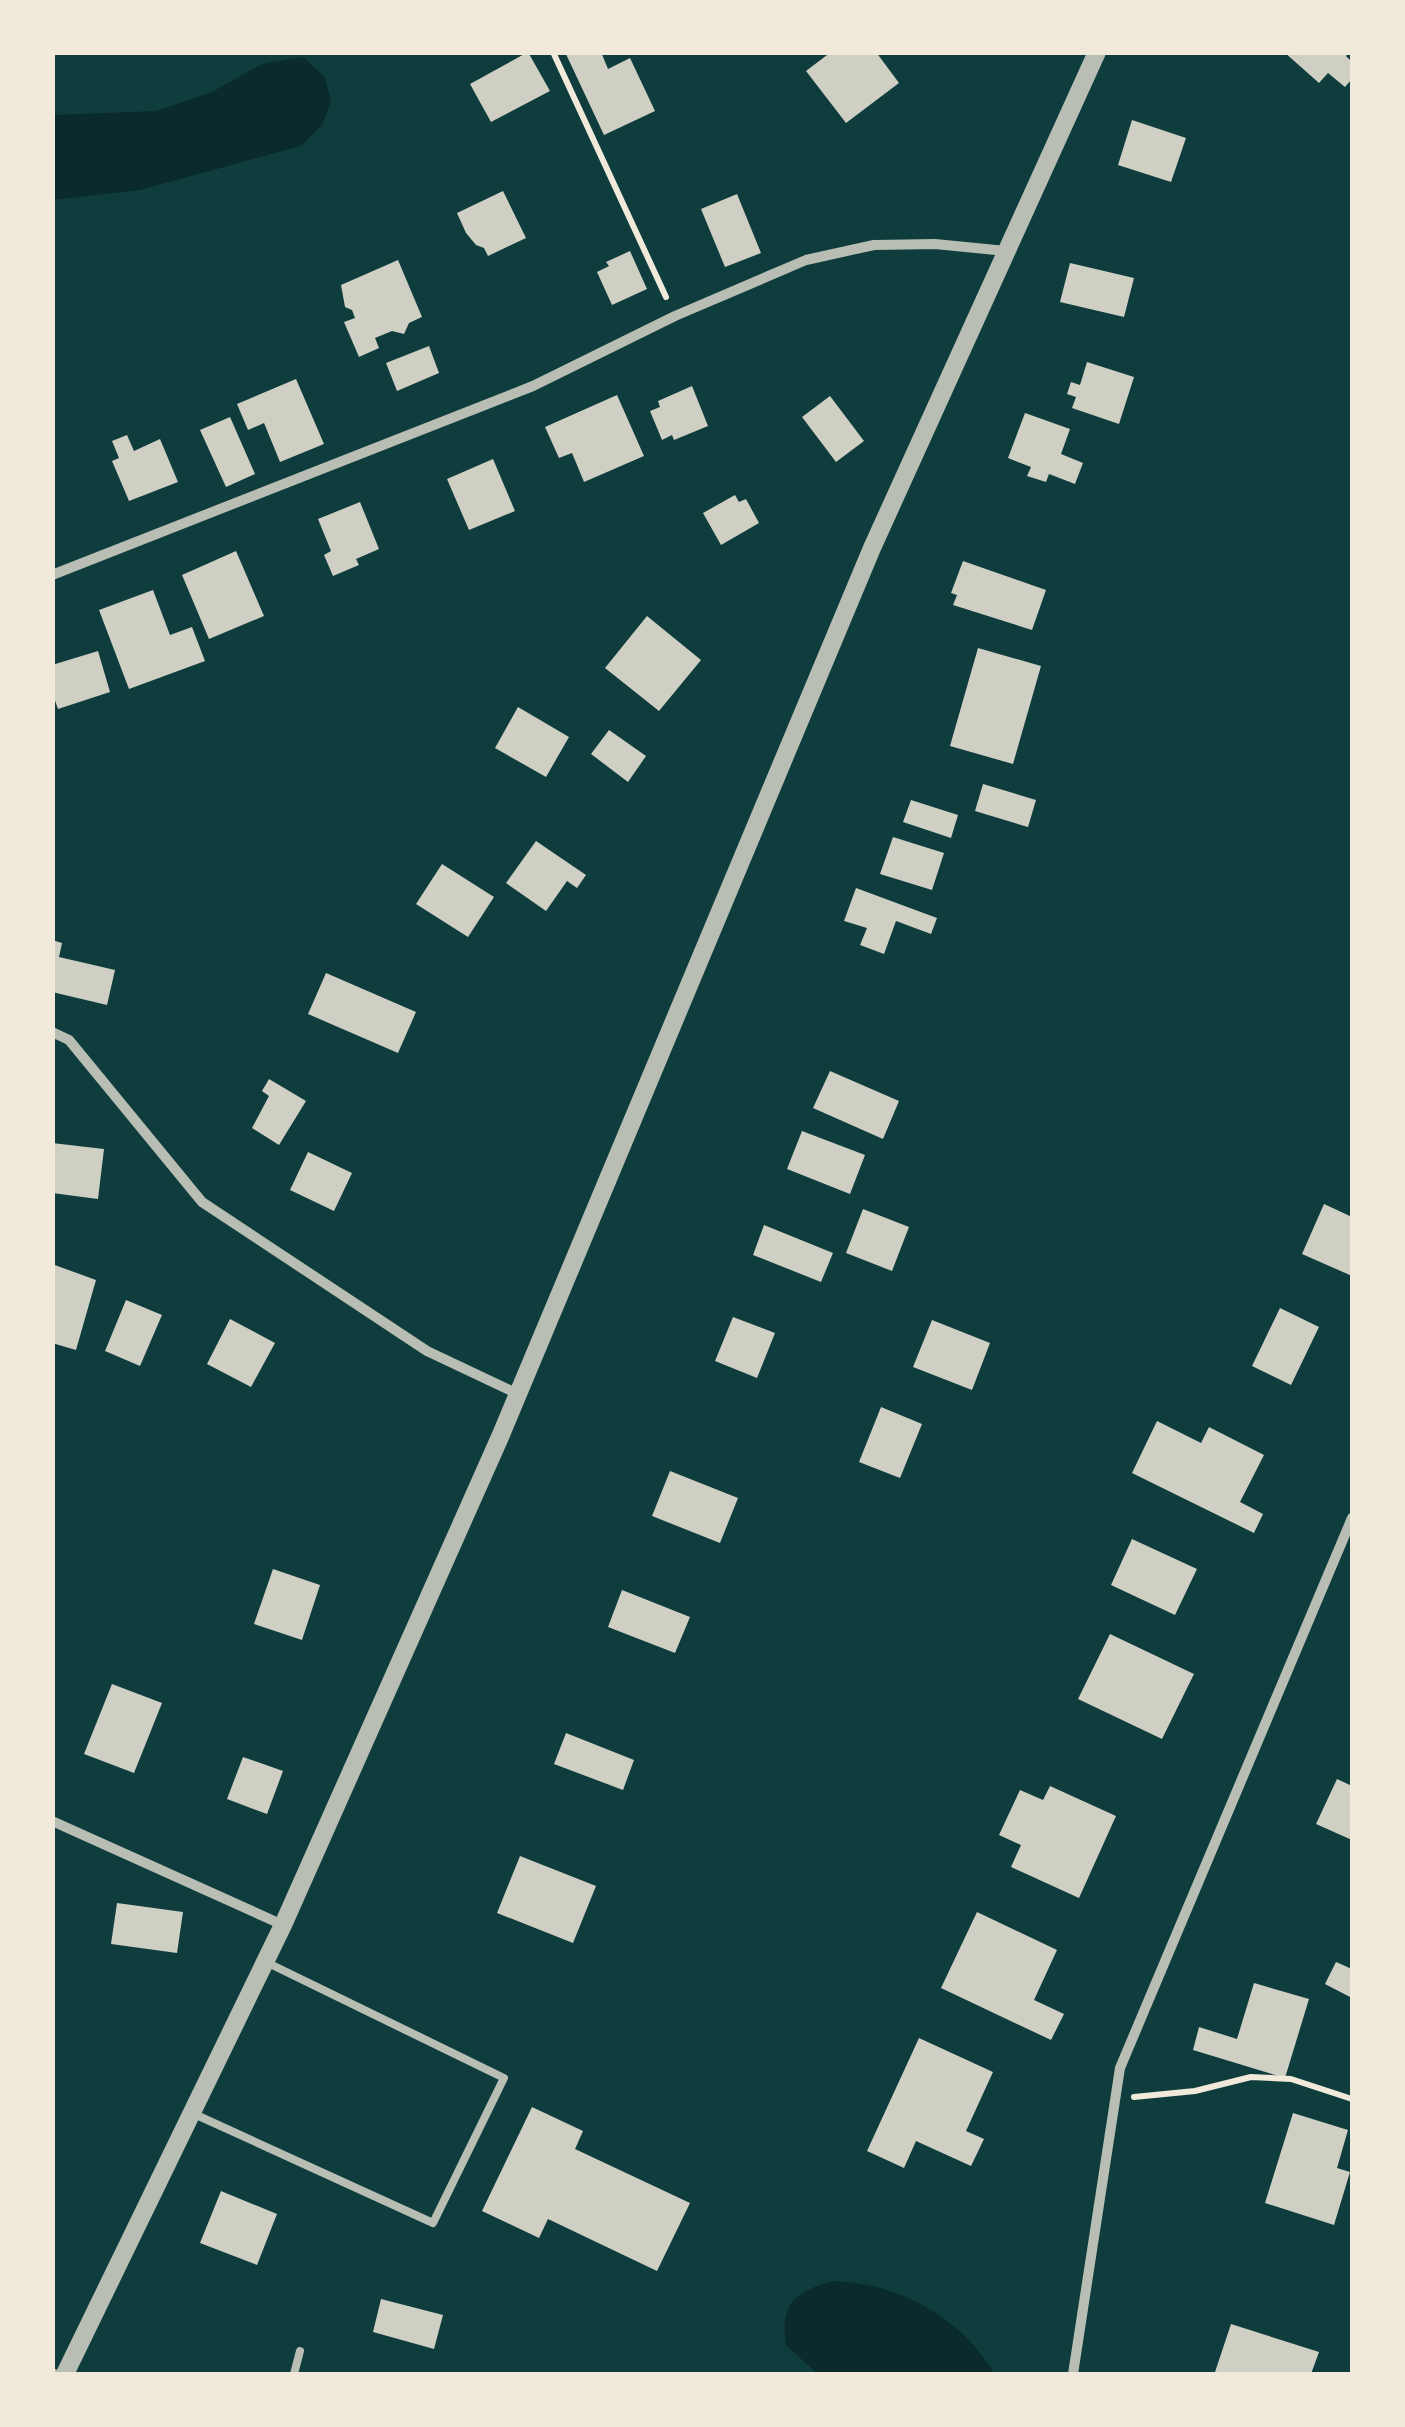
<svg xmlns="http://www.w3.org/2000/svg" width="1405" height="2427" font-family="'Crimson Pro',serif">
<style>
.water{fill:#0a2a2b}
.building{fill:#cfcfc3}
.lines{fill:none;stroke-linecap:round;stroke-linejoin:round}
.path{stroke:#f1e9da;stroke-width:6}
.service{stroke:#b8beb3;stroke-width:8}
.minor{stroke:#b8beb3;stroke-width:10}
.tertiary{stroke:#b8beb3;stroke-width:18}
</style>
<rect width="100%" height="100%" fill="#0f3d3e"/>
<path class="water" d="M 303,57 L 325,77 L 331,102 L 322,125 L 301,146 L 140,190 L 53,200 L 53,115 L 156,111 L 212,92 L 262,64 Z
M 834,2281 C 900,2283 961,2318 995,2374 L 818,2374 L 786,2345 C 780,2303 795,2291 834,2281 Z"/>
<path class="building" d="M 528,52 L 550,91 L 491,122 L 470,84 Z
M 565,52 L 601,52 L 608,69 L 630,58 L 655,111 L 604,135 Z
M 831,52 L 876,52 L 899,83 L 846,123 L 806,71 Z
M 1284,52 L 1349,52 L 1346,56 L 1352,62 L 1352,79 L 1345,87 L 1328,73 L 1319,83 Z
M 1132,120 L 1186,138 L 1171,182 L 1118,165 Z
M 503,191 L 526,238 L 488,256 L 484,248 L 476,245 L 466,233 L 457,213 Z
M 737,194 L 761,253 L 725,267 L 701,209 Z
M 630,251 L 647,289 L 612,305 L 597,272 L 609,266 L 606,262 Z
M 398,260 L 422,317 L 409,323 L 404,334 L 392,331 L 375,338 L 379,348 L 359,357 L 344,322 L 355,318 L 352,310 L 345,307 L 341,285 Z
M 1070,263 L 1134,278 L 1124,317 L 1060,302 Z
M 429,346 L 439,373 L 397,391 L 386,363 Z
M 1087,362 L 1134,377 L 1119,424 L 1072,408 L 1076,397 L 1067,394 L 1071,382 L 1080,385 Z
M 296,379 L 324,444 L 280,462 L 264,423 L 248,430 L 237,404 Z
M 692,386 L 708,426 L 674,440 L 672,435 L 662,440 L 650,411 L 660,407 L 658,401 Z
M 617,395 L 644,456 L 584,482 L 572,453 L 559,458 L 545,427 Z
M 830,396 L 864,441 L 836,462 L 802,417 Z
M 1025,413 L 1070,429 L 1061,454 L 1083,463 L 1075,484 L 1049,474 L 1046,482 L 1027,476 L 1031,467 L 1008,458 Z
M 230,417 L 255,474 L 226,487 L 200,430 Z
M 127,435 L 134,451 L 160,439 L 178,482 L 129,501 L 112,461 L 119,458 L 112,441 Z
M 493,459 L 515,511 L 469,530 L 447,479 Z
M 735,495 L 739,502 L 746,499 L 759,523 L 721,545 L 703,513 Z
M 360,502 L 379,549 L 356,559 L 359,565 L 333,576 L 324,555 L 331,551 L 318,519 Z
M 236,551 L 264,616 L 209,639 L 182,575 Z
M 963,561 L 1046,590 L 1032,630 L 953,605 L 957,595 L 951,593 Z
M 153,590 L 170,635 L 192,627 L 205,661 L 129,689 L 99,610 Z
M 647,616 L 701,660 L 659,711 L 605,668 Z
M 978,648 L 1041,666 L 1013,764 L 950,746 Z
M 98,651 L 110,692 L 58,709 L 52,692 L 52,665 Z
M 518,707 L 569,737 L 546,777 L 495,748 Z
M 609,730 L 646,756 L 628,782 L 591,754 Z
M 983,784 L 1036,800 L 1028,827 L 975,811 Z
M 911,800 L 958,815 L 951,838 L 903,822 Z
M 893,837 L 944,853 L 932,890 L 880,874 Z
M 536,841 L 586,875 L 577,888 L 567,881 L 546,911 L 506,883 Z
M 442,864 L 494,897 L 468,937 L 416,904 Z
M 856,888 L 937,918 L 931,934 L 896,921 L 884,954 L 860,945 L 867,928 L 844,921 Z
M 52,940 L 62,943 L 59,957 L 115,970 L 107,1005 L 52,992 Z
M 326,973 L 416,1012 L 398,1053 L 308,1014 Z
M 830,1071 L 899,1101 L 883,1139 L 813,1108 Z
M 269,1079 L 306,1101 L 279,1145 L 252,1128 L 269,1096 L 262,1091 Z
M 802,1131 L 865,1155 L 850,1194 L 787,1169 Z
M 52,1143 L 104,1149 L 98,1199 L 52,1193 Z
M 308,1152 L 352,1173 L 334,1211 L 290,1190 Z
M 1324,1204 L 1352,1217 L 1352,1276 L 1302,1254 Z
M 863,1209 L 909,1227 L 892,1271 L 846,1253 Z
M 764,1225 L 833,1253 L 821,1282 L 753,1255 Z
M 52,1264 L 96,1280 L 76,1350 L 52,1343 Z
M 126,1300 L 162,1315 L 140,1366 L 105,1351 Z
M 1280,1308 L 1319,1327 L 1291,1385 L 1252,1366 Z
M 733,1317 L 775,1333 L 757,1378 L 715,1361 Z
M 230,1319 L 275,1343 L 251,1387 L 207,1364 Z
M 932,1320 L 990,1343 L 972,1390 L 913,1367 Z
M 881,1407 L 922,1424 L 900,1478 L 859,1462 Z
M 1157,1421 L 1201,1443 L 1209,1427 L 1264,1455 L 1240,1502 L 1263,1514 L 1254,1533 L 1132,1473 Z
M 670,1471 L 738,1498 L 720,1543 L 652,1516 Z
M 1132,1539 L 1197,1569 L 1175,1615 L 1111,1585 Z
M 273,1569 L 320,1585 L 302,1640 L 254,1624 Z
M 622,1590 L 690,1617 L 675,1653 L 608,1627 Z
M 1110,1634 L 1194,1674 L 1162,1739 L 1078,1699 Z
M 112,1684 L 162,1703 L 134,1773 L 84,1754 Z
M 566,1733 L 634,1760 L 623,1790 L 554,1764 Z
M 243,1757 L 283,1771 L 267,1814 L 227,1799 Z
M 1337,1779 L 1352,1786 L 1352,1840 L 1316,1824 Z
M 1050,1786 L 1116,1816 L 1079,1898 L 1011,1867 L 1021,1845 L 999,1835 L 1020,1790 L 1043,1800 Z
M 520,1856 L 596,1886 L 573,1943 L 497,1913 Z
M 117,1903 L 183,1912 L 177,1953 L 111,1944 Z
M 977,1912 L 1057,1950 L 1034,2000 L 1064,2014 L 1051,2040 L 941,1988 Z
M 1336,1962 L 1352,1969 L 1352,1998 L 1325,1984 Z
M 1254,1983 L 1309,1999 L 1285,2078 L 1193,2050 L 1199,2027 L 1237,2039 Z
M 919,2038 L 993,2072 L 966,2131 L 984,2139 L 971,2166 L 916,2141 L 904,2168 L 867,2151 Z
M 532,2107 L 583,2131 L 575,2149 L 690,2203 L 657,2271 L 548,2219 L 539,2238 L 482,2211 Z
M 1293,2113 L 1348,2130 L 1337,2168 L 1350,2172 L 1334,2225 L 1265,2203 Z
M 221,2191 L 277,2214 L 257,2265 L 200,2243 Z
M 381,2299 L 443,2315 L 434,2349 L 373,2332 Z
M 1231,2324 L 1319,2352 L 1311,2374 L 1215,2372 Z"/>
<g class="lines">
<path class="path" d="M 553,52 L 666,297
M 1134,2097 L 1195,2091 L 1251,2077 L 1291,2079 L 1352,2099"/>
<path class="service" d="M 192,2113 L 433,2223 L 504,2078 L 268,1963
M 294,2374 L 300,2351"/>
<path class="minor" d="M 52,575 L 533,386 L 675,316 L 806,260 L 874,245 L 935,244 L 1006,251
M 52,1032 L 69,1040 L 202,1202 L 427,1351 L 518,1394
M 52,1821 L 283,1925
M 52,2373 L 54,2374
M 1073,2374 L 1120,2068 L 1352,1518"/>
<path class="tertiary" d="M 65,2374 L 283,1925 L 500,1437 L 872,548 L 1097,52"/>
</g>
<rect width="1405" height="2427" fill="none" stroke="#f1e9da" stroke-width="110"/>
</svg>
